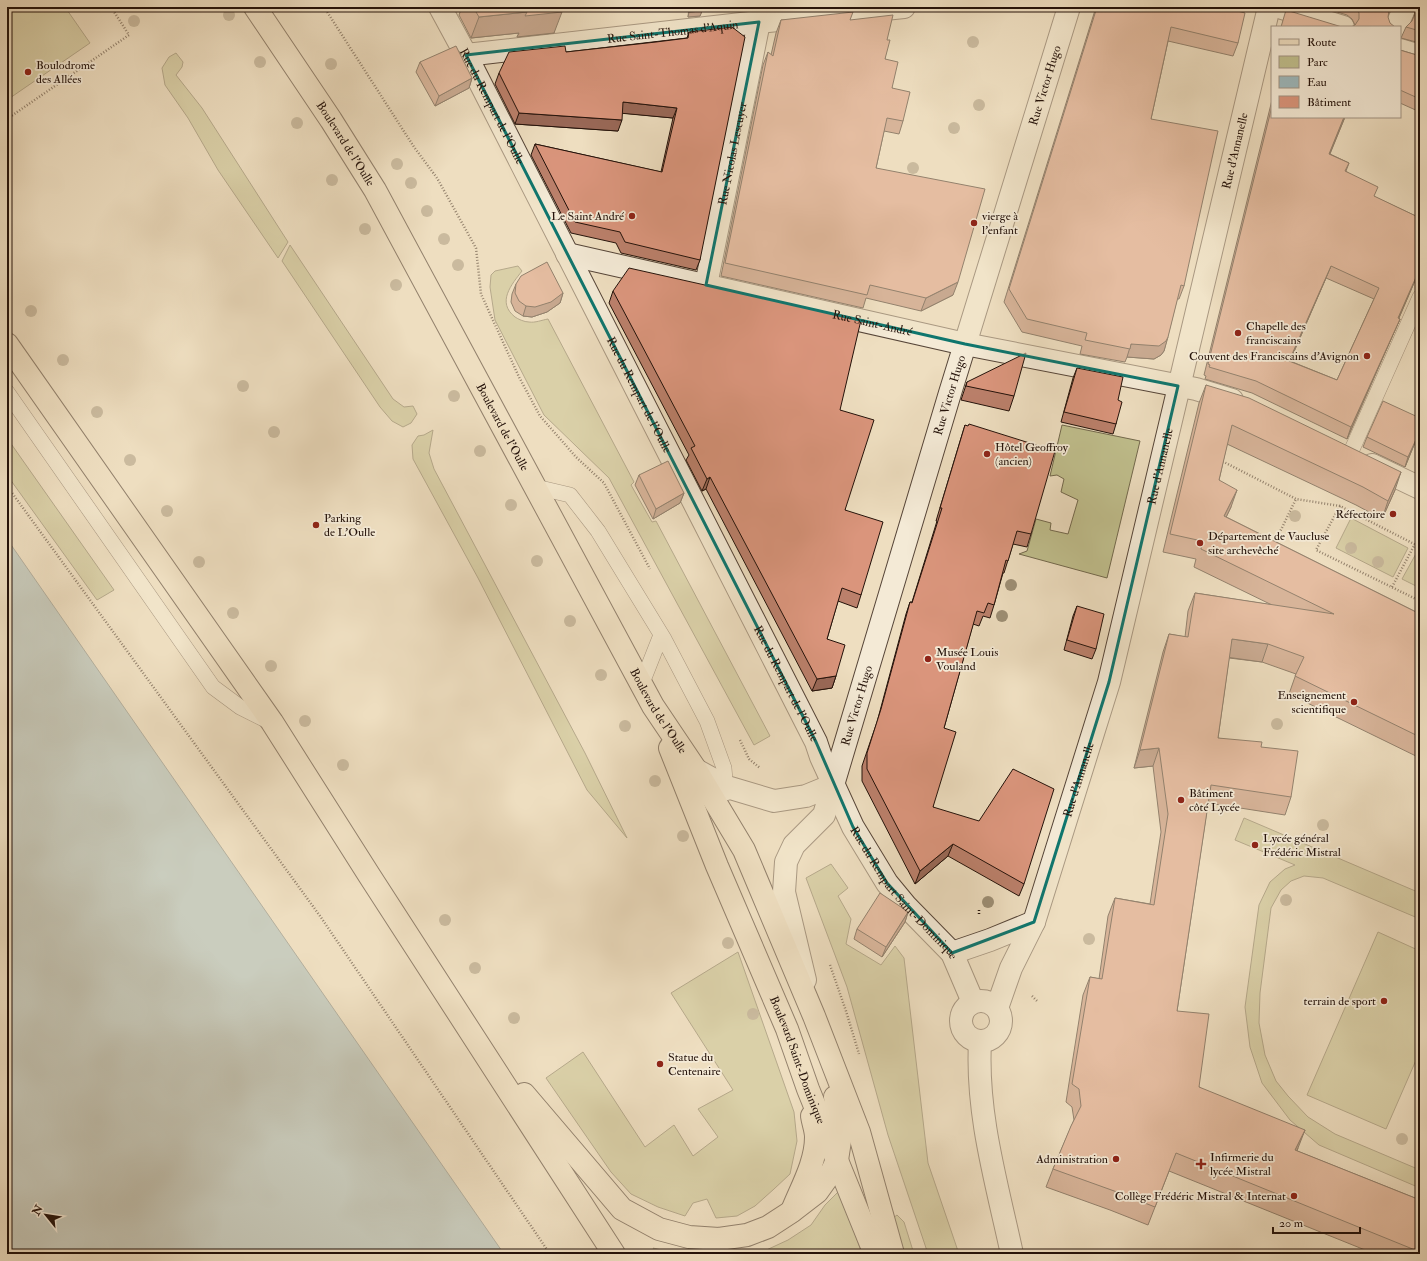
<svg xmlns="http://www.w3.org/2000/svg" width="1427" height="1261" font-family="'IM FELL Double Pica',serif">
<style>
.green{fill:#c0bf8d;stroke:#72684c}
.water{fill:#9eb9bd;stroke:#6d7675}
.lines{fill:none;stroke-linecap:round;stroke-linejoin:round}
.service-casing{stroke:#564538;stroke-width:16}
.minor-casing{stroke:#564538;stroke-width:24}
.primary-casing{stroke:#24120a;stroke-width:24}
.path{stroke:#24120a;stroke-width:2.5;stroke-dasharray:1 2;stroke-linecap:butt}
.service{stroke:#f4ead6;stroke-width:15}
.minor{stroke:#f4ead6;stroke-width:22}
.primary{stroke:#eedec0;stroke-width:22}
.tree{fill:#9d8f75}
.wall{fill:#bb806b;stroke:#24120a;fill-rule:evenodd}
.shaded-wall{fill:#996857;stroke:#24120a}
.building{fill:#da957c;stroke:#24120a;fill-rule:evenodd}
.marked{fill:none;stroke:#0f766e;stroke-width:3;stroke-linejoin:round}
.poi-dot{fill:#8f2418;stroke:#f4ead6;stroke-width:1.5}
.labels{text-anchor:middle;stroke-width:3.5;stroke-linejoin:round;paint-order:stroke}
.street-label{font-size:12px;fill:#24120a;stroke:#f4ead6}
.poi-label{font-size:12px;fill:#24120a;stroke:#f4ead6;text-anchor:start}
</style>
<rect width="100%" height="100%" fill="#eedec0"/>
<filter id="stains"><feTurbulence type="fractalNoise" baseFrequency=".005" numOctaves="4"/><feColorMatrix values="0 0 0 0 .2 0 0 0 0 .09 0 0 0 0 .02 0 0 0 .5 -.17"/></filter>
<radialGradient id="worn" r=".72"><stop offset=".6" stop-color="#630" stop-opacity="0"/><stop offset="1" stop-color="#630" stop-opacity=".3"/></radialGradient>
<path class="green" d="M 7,7 L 65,7 L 90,43 L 7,100 Z
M 176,53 L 183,62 L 182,67 L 176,75 L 202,108 L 288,242 L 278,258 L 218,170 L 188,118 L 165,85 L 162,68 L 169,57 Z
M 290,245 L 393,399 L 404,407 L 413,406 L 417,414 L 411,423 L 403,427 L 392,421 L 380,407 L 282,261 Z
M 518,266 L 522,271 C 512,284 496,302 515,317 C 518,319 524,322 529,322 C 535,323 542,320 548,319 L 634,482 L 631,485 L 652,522 L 656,521 L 770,736 L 754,745 L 609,478 L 544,415 L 495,320 L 490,287 L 491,275 L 495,271 Z
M 1062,425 L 1140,441 L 1107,578 L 1019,554 L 1027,551 L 1036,519 L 1051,523 L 1050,530 L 1068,534 L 1078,500 L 1061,492 L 1064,479 L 1057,475 L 1050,476 Z
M 433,430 L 429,453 L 434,469 L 585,753 L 627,838 L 587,790 L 478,578 L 413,459 L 412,445 L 418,436 L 424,435 Z
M 7,438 L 114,590 L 97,600 L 7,475 Z
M 1351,518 L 1408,548 L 1393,577 L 1336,548 Z
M 1418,550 L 1420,552 L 1420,588 L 1402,579 Z
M 1244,818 L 1420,893 L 1420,919 L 1323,878 L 1304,876 L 1291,881 L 1281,890 L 1271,908 L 1260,993 L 1259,1023 L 1265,1055 L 1276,1081 L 1288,1096 L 1308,1117 L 1335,1134 L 1420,1170 L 1420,1188 L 1319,1145 L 1290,1120 L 1262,1083 L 1250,1047 L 1245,1007 L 1259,905 L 1270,882 L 1285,869 L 1295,865 L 1235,840 Z
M 831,864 L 848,888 L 838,896 L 851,919 L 846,944 L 881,965 L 895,946 L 904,958 L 928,1163 L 959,1254 L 928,1254 L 923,1239 L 888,1135 L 847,987 L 806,878 Z
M 1378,932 L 1420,951 L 1420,1051 L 1386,1129 L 1307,1095 Z
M 738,952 L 794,1112 L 797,1141 L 790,1174 L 774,1189 L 755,1206 L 737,1216 L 716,1218 L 707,1199 L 693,1203 L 685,1216 L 658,1207 L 631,1194 L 611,1172 L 546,1078 L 583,1052 L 645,1147 L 674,1125 L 693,1156 L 718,1137 L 698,1109 L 733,1090 L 671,993 Z
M 840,1190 L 862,1254 L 755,1254 L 762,1252 L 788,1240 L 811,1225 L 825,1205 Z
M 897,1215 L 904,1222 L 914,1254 L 904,1254 L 893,1218 Z
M 653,1248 L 678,1254 L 657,1254 Z"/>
<path class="water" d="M 7,539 L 504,1254 L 7,1254 Z"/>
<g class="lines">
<defs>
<path id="service" d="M 7,392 L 213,687 L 240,707 L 270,722
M 1350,454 L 1420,297
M 536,487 L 570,495 L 598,531 L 664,639 L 707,721 L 724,768 L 726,793
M 642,683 L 661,635"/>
<g id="minor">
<path id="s1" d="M 440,7 L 466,55 L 816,742 L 821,757 L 853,827 L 887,883 L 906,906 L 952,953 L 973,1002"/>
<path d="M 1279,7 L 1343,27"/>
<path d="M 1396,27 L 1405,7"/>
<path d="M 1400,50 L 1420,56"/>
<path id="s2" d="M 466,55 L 759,22 L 904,7"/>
<path id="s3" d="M 567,254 L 965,344 L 1196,389 L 1232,400"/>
<path id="s4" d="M 706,285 L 759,22"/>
<path d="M 1372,465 L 1420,488"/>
<path d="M 696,770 L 727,787 L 774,801 L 806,796 L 833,785"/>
<path d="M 952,953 L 990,940 L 1034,922"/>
<path id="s5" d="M 805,980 L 784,892 L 786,862 L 794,845 L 824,815 L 950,393 L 1069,7"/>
<circle cx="981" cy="1021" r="20"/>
<path id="s6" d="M 997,1008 L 1011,968 L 1034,922 L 1109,682 L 1269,7"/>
<path d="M 980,1042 C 976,1114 997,1184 1012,1254"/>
</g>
<g id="primary">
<path id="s7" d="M 255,7 L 331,120 L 375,190 L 653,706 L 696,770 L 744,850 L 814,1016 L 859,1132 L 893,1254"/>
<path d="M 7,344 L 272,722 L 369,875 L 614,1254"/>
<path id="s8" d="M 670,748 L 717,866 L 787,1029 L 808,1089 L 875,1254"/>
<path d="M 524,1094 L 622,1209 L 659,1229 L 689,1237 L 719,1239 L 747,1235 L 768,1227 L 791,1212 L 817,1192 L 832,1171 L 837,1160 L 841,1134 L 835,1097"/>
<path d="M 792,1211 C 801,1188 816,1163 816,1137 C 816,1130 813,1123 812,1116"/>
</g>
</defs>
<use href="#service" class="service-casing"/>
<use href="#minor" class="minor-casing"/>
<use href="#primary" class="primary-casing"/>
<path class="path" d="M 324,7 L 414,147 L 437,178 L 476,248 L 481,294 L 519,377 L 540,416 L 576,457 L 604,483 L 650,569
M 7,119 L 129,35 L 111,7
M 1220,460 L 1296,499 L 1340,506 L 1420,547
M 7,486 L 320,916 L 550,1254
M 1340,506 L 1316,550 L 1420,601
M 1274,544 L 1296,499
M 1392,587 L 1415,544
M 740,740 L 749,759 L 760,768
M 979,910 L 979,916
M 830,965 L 846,1011 L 859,1054
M 1032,996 L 1038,1002"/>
<use href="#service" class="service"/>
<use href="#minor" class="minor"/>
<use href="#primary" class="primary"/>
</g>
<g class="tree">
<circle cx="229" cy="15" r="6"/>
<circle cx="134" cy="21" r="6"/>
<circle cx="973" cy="42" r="6"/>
<circle cx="260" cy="62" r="6"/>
<circle cx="331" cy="64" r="6"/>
<circle cx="979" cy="105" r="6"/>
<circle cx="297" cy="123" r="6"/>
<circle cx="954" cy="128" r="6"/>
<circle cx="397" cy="164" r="6"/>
<circle cx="913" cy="168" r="6"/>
<circle cx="332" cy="180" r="6"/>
<circle cx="411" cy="183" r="6"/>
<circle cx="427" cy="211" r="6"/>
<circle cx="365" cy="229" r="6"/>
<circle cx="444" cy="239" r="6"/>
<circle cx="458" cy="265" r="6"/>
<circle cx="396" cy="285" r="6"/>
<circle cx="31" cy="311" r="6"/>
<circle cx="63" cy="360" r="6"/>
<circle cx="243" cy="386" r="6"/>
<circle cx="454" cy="396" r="6"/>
<circle cx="97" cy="412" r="6"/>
<circle cx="274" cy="432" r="6"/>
<circle cx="480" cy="451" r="6"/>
<circle cx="130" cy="460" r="6"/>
<circle cx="511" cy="505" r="6"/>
<circle cx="167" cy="511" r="6"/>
<circle cx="1295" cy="516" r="6"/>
<circle cx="1351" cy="548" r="6"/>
<circle cx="537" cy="561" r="6"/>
<circle cx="199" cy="562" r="6"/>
<circle cx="1378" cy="562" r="6"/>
<circle cx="1011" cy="585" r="6"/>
<circle cx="233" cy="613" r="6"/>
<circle cx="1002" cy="616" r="6"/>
<circle cx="570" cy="621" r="6"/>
<circle cx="271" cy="666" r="6"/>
<circle cx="601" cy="675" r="6"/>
<circle cx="305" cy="721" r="6"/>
<circle cx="1277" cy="724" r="6"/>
<circle cx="625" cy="726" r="6"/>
<circle cx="343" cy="765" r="6"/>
<circle cx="655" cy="781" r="6"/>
<circle cx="1323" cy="825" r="6"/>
<circle cx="683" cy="836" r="6"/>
<circle cx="1286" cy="900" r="6"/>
<circle cx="988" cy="902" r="6"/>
<circle cx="445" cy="920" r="6"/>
<circle cx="1089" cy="939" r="6"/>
<circle cx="728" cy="943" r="6"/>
<circle cx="475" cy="968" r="6"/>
<circle cx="753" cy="1014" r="6"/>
<circle cx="514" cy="1018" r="6"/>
<circle cx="1402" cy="1139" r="6"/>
</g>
<path class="wall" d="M 462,7 L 560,7 L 554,33 L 517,37 L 519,33 L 471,38 L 459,15 Z
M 689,7 L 697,7 L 702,11 L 700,16 L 688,17 Z
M 1096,7 L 1222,7 L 1238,43 L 1233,56 L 1168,41 L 1151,119 L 1184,286 L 1179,299 L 1177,299 L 1164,351 L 1161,355 L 1154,359 L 1127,357 L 1125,362 L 1080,354 L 1082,346 L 1022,332 L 1004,302 Z
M 1321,7 L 1391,7 L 1388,14 L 1355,25 L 1352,19 L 1347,15 Z
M 1417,7 L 1420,7 L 1420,43 L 1401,38 L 1406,27 L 1412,21 Z
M 781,20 L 850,20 L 887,40 L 885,59 L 892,88 L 903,121 L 899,134 L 884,131 L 876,168 L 953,295 L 921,311 L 866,298 L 863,308 L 721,276 L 763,65 L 768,52 L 771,55 L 776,33 Z
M 689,32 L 700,260 L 696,270 L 621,253 L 616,243 L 571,233 L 531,155 L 535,144 L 661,172 L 673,118 L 622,113 L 618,131 L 515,124 L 495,84 L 499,73 L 566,52 L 687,38 Z
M 1400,50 L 1420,56 L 1420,112 L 1400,103 Z
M 420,62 L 472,78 L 469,88 L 435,106 L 416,72 Z
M 1272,100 L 1272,117 L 1345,117 L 1330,154 L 1349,163 L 1346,171 L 1375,197 L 1420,218 L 1420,269 L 1399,318 L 1400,319 L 1395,330 L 1347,439 L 1252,393 L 1205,379 L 1206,376 L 1204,375 ZM 1326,278 L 1374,299 L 1337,380 L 1290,361 Z
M 516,284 L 563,293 L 560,303 L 547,312 L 532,317 L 523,316 L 515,311 L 511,302 L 512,294 Z
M 613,291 L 840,410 L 845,510 L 861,595 L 857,608 L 838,601 L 827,639 L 836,676 L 832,688 L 812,691 L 706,489 L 702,491 L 686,460 L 689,455 L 609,303 Z
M 1077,368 L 1118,400 L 1116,424 L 1113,434 L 1061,422 L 1073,378 Z
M 967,382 L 1014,396 L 1009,411 L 961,400 Z
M 1206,385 L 1395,490 L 1382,519 L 1356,505 L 1227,444 L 1219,480 L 1231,507 L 1226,517 L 1420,614 L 1420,758 L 1289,694 L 1296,674 L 1262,662 L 1229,658 L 1218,738 L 1261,747 L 1291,797 L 1285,815 L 1208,803 L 1177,1011 L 1199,1087 L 1298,1148 L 1297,1151 L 1420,1200 L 1420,1254 L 1375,1254 L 1169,1171 L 1148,1225 L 1110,1210 L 1046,1187 L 1053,1169 L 1074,1120 L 1072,1107 L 1066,1102 L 1083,995 L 1090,977 L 1099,979 L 1108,916 L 1115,898 L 1150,904 L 1161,832 L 1153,766 L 1134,768 L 1163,652 L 1169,634 L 1185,637 L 1188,611 L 1195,593 L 1272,605 L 1194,567 L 1196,559 L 1163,552 L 1199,403 Z
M 965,425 L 1031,534 L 1027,547 L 1013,544 L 1004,573 L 1003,573 L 994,605 L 990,618 L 983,616 L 979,626 L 973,624 L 944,728 L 933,807 L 1024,884 L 1019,896 L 948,856 L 915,884 L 862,781 L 862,766 L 877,722 L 906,614 L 910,602 L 912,602 L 937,521 L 936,521 L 961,438 Z
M 1416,434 L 1414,445 L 1405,467 L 1363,447 L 1367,437 Z
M 639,475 L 684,493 L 680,503 L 653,519 L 635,485 Z
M 1077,606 L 1096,649 L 1092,659 L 1064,650 L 1073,616 Z
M 908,912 L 905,922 L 882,957 L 854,939 L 857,929 Z"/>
<path class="shaded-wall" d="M 748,7 L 758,7 L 747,8 Z
M 702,11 L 700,16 L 688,17 L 689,12 Z
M 527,12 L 562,12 L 554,33 L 517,37 L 519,33 L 471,38 L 479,17 Z
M 472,78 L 469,88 L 435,106 L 439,96 Z
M 623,102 L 677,108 L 673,118 L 619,113 Z
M 519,113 L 622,120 L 618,131 L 515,124 Z
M 1344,117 L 1345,117 L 1325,165 L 1329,154 Z
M 1331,266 L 1326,278 L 1285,372 L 1289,361 Z
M 1420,268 L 1420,269 L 1394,329 L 1398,318 Z
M 958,282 L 953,295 L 921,311 L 926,298 Z
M 563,293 L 560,303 L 547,312 L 532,317 L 523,316 L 526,306 Z
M 1400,319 L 1395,330 L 1347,439 L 1351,427 Z
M 1168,337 L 1164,351 L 1161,355 L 1154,359 L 1127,357 L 1131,344 Z
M 1418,435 L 1414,445 L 1405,467 L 1408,457 Z
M 1401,472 L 1395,490 L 1382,519 L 1388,501 Z
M 710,477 L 706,489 L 702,491 L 707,479 Z
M 1237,490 L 1231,507 L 1218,534 L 1224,516 Z
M 684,493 L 680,503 L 653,519 L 656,509 Z
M 1232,639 L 1268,644 L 1262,662 L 1226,657 Z
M 836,676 L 832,688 L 812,691 L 817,679 Z
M 1159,748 L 1153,766 L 1134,768 L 1140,750 Z
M 953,844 L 948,856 L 915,884 L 920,871 Z
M 908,912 L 905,922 L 882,957 L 886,947 Z
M 1305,1130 L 1298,1148 L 1288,1168 L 1295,1150 Z"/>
<path class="building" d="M 473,7 L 560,7 L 562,12 L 525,16 L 527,12 L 479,17 Z
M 690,7 L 697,7 L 702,11 L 689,12 Z
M 1097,7 L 1222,7 L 1245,13 L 1238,43 L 1171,27 L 1151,119 L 1218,131 L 1184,286 L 1181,285 L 1168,337 L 1166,341 L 1159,346 L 1131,344 L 1130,349 L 1085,340 L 1087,333 L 1027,319 L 1009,289 Z
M 1356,7 L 1390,7 L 1389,11 L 1388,17 L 1390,23 L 1395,27 L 1351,27 L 1355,25 L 1359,19 L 1359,13 Z
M 1418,7 L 1420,7 L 1420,31 L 1406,27 L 1412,21 Z
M 1286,10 L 1342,27 L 1281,27 Z
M 853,12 L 850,20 L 893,15 L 887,40 L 890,40 L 885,59 L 898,62 L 892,88 L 910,92 L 903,121 L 887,118 L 876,168 L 985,189 L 958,282 L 926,298 L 870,285 L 867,295 L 725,263 L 768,52 L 773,56 L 781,20 Z
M 732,27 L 745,37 L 700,260 L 625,242 L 620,232 L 575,222 L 535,144 L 662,172 L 677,108 L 623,102 L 622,120 L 519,113 L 499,73 L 509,52 L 565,46 L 566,52 L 656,42 L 688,38 L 689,32 Z
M 456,46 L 472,78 L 439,96 L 420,62 Z
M 1400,50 L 1420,56 L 1420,99 L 1400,90 Z
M 1272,106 L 1272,117 L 1344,117 L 1329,154 L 1349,163 L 1345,171 L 1378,187 L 1374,196 L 1420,218 L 1420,268 L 1398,318 L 1400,319 L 1351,427 L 1256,381 L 1209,367 L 1210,365 L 1208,364 ZM 1331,266 L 1379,288 L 1337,380 L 1289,361 Z
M 547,262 L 563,293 L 551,302 L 535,307 L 526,306 L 519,301 L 515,293 L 516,284 L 521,276 Z
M 629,268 L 861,320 L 840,410 L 874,420 L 845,510 L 883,522 L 861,595 L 842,588 L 827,639 L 845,645 L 836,676 L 817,679 L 710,477 L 707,479 L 691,448 L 695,446 L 613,291 Z
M 1026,353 L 1014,396 L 966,386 L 967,382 Z
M 1077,368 L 1123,377 L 1118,400 L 1122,402 L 1116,424 L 1064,412 Z
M 1206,385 L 1249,398 L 1401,472 L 1388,501 L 1363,487 L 1232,425 L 1219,480 L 1237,490 L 1224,516 L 1420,614 L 1420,737 L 1295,676 L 1304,657 L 1268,644 L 1232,639 L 1218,738 L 1262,742 L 1261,747 L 1298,751 L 1291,797 L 1211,785 L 1177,1011 L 1209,1014 L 1199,1087 L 1305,1130 L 1295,1150 L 1420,1200 L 1420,1252 L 1176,1153 L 1155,1207 L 1117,1192 L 1053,1169 L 1071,1126 L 1081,1106 L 1079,1089 L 1072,1084 L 1090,977 L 1102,979 L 1115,898 L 1154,905 L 1168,814 L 1159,748 L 1140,750 L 1169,634 L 1188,637 L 1195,593 L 1334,614 L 1201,549 L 1202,541 L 1170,534 Z
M 1383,401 L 1420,418 L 1420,423 L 1416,433 L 1418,435 L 1408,457 L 1367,437 Z
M 969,424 L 1055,451 L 1031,534 L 1017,531 L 1008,561 L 1006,560 L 994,605 L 988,603 L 984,613 L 977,611 L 944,728 L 956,732 L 933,807 L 979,821 L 1013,769 L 1054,789 L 1024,884 L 953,844 L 920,871 L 867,769 L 867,753 L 881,709 L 910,602 L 912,603 L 942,508 L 940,508 L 965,425 L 968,426 Z
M 668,461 L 684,493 L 656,509 L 639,475 Z
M 1077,606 L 1104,614 L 1096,649 L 1067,640 Z
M 880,893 L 904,909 L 908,912 L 886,947 L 857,929 Z"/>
<path d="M0 0H1427V1261H0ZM 759,22 L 706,285 L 965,344 L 1178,386 L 1109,682 L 1034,922 L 952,953 L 887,883 L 853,827 L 816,742 L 466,55 Z" fill="#eedec0" fill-opacity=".55" fill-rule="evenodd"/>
<path class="marked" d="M 759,22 L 706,285 L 965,344 L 1178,386 L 1109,682 L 1034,922 L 952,953 L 887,883 L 853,827 L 816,742 L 466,55 Z"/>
<g class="poi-dot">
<circle cx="28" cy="72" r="4"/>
<circle cx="632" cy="216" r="4"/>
<circle cx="974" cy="223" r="4"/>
<circle cx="1238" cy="333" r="4"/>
<circle cx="1367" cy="356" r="4"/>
<circle cx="987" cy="454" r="4"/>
<circle cx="1393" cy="514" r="4"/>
<circle cx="316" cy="525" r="4"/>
<circle cx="1200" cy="543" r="4"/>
<circle cx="928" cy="659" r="4"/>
<circle cx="1354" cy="702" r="4"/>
<circle cx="1181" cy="800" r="4"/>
<circle cx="1255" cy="845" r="4"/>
<circle cx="1384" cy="1001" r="4"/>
<circle cx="660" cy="1064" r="4"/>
<circle cx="1116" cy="1159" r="4"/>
<path d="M1199 1158h4v4h4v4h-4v4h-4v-4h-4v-4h4z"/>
<circle cx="1294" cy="1196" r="4"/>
</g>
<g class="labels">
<g class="street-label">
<text dy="4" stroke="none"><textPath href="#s2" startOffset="208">Rue Saint-Thomas d'Aquin</textPath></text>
<text dy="4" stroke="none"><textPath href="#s5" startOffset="944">Rue Victor Hugo</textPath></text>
<text dy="4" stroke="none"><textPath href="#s1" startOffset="112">Rue du Rempart de l'Oulle</textPath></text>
<text dy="4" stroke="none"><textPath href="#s7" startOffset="164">Boulevard de l'Oulle</textPath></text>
<text dy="4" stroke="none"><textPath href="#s6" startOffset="891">Rue d'Annanelle</textPath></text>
<text dy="4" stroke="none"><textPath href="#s4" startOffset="134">Rue Nicolas Lescuyer</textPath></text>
<text dy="4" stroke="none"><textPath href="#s3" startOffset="313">Rue Saint-André</textPath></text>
<text dy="4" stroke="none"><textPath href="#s1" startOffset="436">Rue du Rempart de l'Oulle</textPath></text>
<text dy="4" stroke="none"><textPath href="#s5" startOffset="620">Rue Victor Hugo</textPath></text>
<text dy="4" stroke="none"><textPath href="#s7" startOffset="488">Boulevard de l'Oulle</textPath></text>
<text dy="4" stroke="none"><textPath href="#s6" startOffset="567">Rue d'Annanelle</textPath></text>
<text dy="4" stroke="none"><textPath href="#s1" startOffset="760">Rue du Rempart de l'Oulle</textPath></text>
<text dy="4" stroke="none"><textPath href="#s5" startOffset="296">Rue Victor Hugo</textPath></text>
<text dy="4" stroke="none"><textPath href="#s7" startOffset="812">Boulevard de l'Oulle</textPath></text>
<text dy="4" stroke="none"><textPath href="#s6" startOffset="243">Rue d'Annanelle</textPath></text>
<text dy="4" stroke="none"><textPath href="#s1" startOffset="1002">Rue du Rempart Saint-Dominique</textPath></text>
<text dy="4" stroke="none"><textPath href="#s8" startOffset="337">Boulevard Saint-Dominique</textPath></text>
</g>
<g class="poi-label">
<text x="36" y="69">Boulodrome<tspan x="36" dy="14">des Allées</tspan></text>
<text x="624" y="220" text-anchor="end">Le Saint André</text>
<text x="982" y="220">vierge à<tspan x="982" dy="14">l'enfant</tspan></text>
<text x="1246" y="330">Chapelle des<tspan x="1246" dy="14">franciscains</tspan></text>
<text x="1359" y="360" text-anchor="end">Couvent des Franciscains d'Avignon</text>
<text x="995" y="451">Hôtel Geoffroy<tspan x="995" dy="14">(ancien)</tspan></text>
<text x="1385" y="518" text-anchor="end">Réfectoire</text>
<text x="324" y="522">Parking<tspan x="324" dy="14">de L'Oulle</tspan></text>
<text x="1208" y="540">Département de Vaucluse<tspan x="1208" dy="14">site archevêché</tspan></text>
<text x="936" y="656">Musée Louis<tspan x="936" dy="14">Vouland</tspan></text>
<text x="1346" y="699" text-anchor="end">Enseignement<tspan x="1346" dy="14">scientifique</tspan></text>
<text x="1189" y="797">Bâtiment<tspan x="1189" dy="14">côté Lycée</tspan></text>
<text x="1263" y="842">Lycée général<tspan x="1263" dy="14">Frédéric Mistral</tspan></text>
<text x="1376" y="1005" text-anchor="end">terrain de sport</text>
<text x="668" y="1061">Statue du<tspan x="668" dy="14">Centenaire</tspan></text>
<text x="1210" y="1161">Infirmerie du<tspan x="1210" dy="14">lycée Mistral</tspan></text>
<text x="1108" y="1163" text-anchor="end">Administration</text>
<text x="1286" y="1200" text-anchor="end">Collège Frédéric Mistral &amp; Internat</text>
</g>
</g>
<rect width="1427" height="1261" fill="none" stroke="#eedec0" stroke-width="24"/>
<rect x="8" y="8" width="1411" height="1245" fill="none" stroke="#24120a" stroke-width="2"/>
<rect x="12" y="12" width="1403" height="1237" fill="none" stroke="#24120a"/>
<rect x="1271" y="26" width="130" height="92" fill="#f4ead6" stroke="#a19484"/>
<rect x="1279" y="39" width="20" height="6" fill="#eedec0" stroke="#a19484"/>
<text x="1307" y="46" font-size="12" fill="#24120a">Route</text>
<rect x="1279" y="56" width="20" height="12" fill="#c0bf8d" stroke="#a19484"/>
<text x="1307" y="66" font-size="12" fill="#24120a">Parc</text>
<rect x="1279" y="76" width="20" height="12" fill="#9eb9bd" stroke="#a19484"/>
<text x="1307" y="86" font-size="12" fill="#24120a">Eau</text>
<rect x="1279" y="96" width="20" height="12" fill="#da957c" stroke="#a19484"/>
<text x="1307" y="106" font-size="12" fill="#24120a">Bâtiment</text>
<g transform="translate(46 1215) rotate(300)" stroke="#f4ead6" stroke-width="3" paint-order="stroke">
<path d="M0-3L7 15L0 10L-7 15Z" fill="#24120a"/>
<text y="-6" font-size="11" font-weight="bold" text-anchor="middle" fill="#24120a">N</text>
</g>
<path d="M1273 1227v6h87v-6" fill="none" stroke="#24120a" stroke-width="2"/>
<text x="1279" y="1227" font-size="12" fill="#24120a" stroke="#f4ead6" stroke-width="3" paint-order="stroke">20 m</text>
<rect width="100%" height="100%" filter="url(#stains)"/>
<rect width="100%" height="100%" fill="url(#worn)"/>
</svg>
